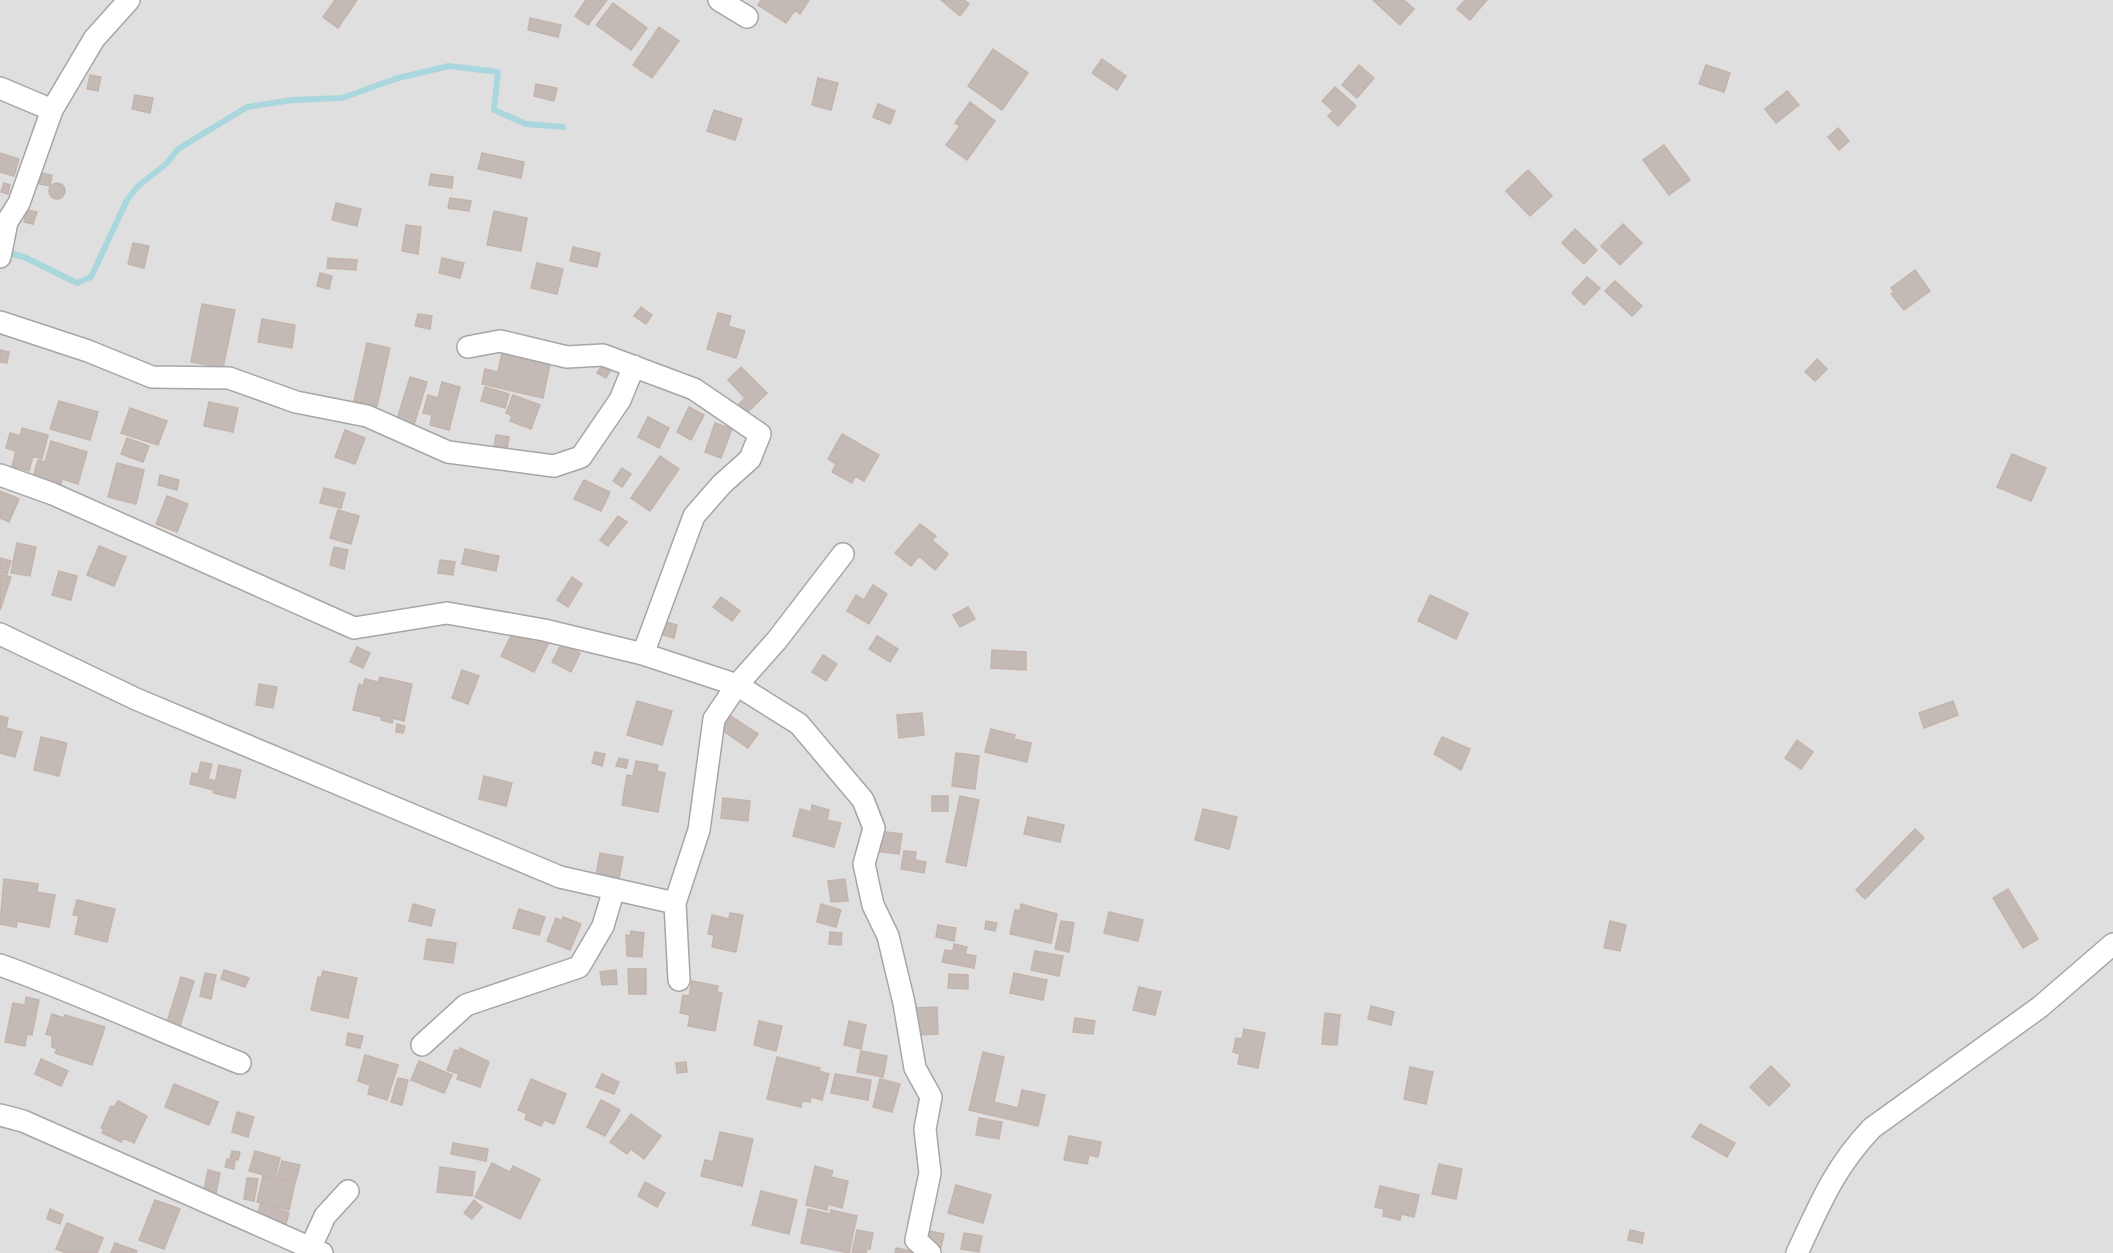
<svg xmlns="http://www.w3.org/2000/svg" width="2113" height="1253" font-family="'IBM Plex Sans',sans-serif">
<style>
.residential{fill:#e0dfdf}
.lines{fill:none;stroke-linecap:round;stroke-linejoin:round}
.stream{stroke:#aad7de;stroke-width:6}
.building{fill:#c3bab5;stroke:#c4b4ab;stroke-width:1.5}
.street-casing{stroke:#a6a6a6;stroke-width:24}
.street{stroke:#fff;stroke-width:21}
</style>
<rect width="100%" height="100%" fill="#f2eee9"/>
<path class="residential" d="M 0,0 L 2113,0 L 2113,1253 L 0,1253 Z"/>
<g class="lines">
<path class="stream" d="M 5,252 L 24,257 L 77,283 L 91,277 L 127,200 L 138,186 L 166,164 L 178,149 L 247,107 L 292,100 L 342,98 L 398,78 L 449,66 L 498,72 L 494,110 L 526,124 L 563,127"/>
</g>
<path class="building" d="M 335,0 L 357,0 L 338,28 L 323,17 Z
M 586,0 L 607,0 L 588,25 L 575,16 Z
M 761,0 L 809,0 L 800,14 L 795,10 L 786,23 L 758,5 Z
M 941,0 L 964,0 L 969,4 L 960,16 Z
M 1373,0 L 1404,0 L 1414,9 L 1400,25 Z
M 1465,0 L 1487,0 L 1470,20 L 1457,9 Z
M 613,3 L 647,28 L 631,50 L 596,25 Z
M 530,18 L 561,25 L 558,37 L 528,30 Z
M 659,27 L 679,41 L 652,78 L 633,65 Z
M 993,49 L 1028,73 L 1002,110 L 968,86 Z
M 1102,59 L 1126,76 L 1117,90 L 1092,73 Z
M 1359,65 L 1374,78 L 1357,98 L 1342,85 Z
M 1706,65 L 1730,73 L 1724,92 L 1699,84 Z
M 90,75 L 101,77 L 98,91 L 87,89 Z
M 818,78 L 838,83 L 831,110 L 812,105 Z
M 536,84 L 557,88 L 554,101 L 534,96 Z
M 1335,87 L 1356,106 L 1338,126 L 1328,116 L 1333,111 L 1322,101 Z
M 1787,91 L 1799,105 L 1776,123 L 1765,109 Z
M 135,95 L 153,98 L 150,113 L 132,109 Z
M 970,102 L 995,121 L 967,160 L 946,145 L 960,126 L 955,123 Z
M 878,104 L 895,111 L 890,124 L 873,117 Z
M 714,110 L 742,119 L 735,140 L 707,131 Z
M 1838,128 L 1849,141 L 1839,150 L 1828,137 Z
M 1664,145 L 1690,180 L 1669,195 L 1643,160 Z
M 0,153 L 19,159 L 14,176 L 0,172 Z
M 482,153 L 524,162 L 521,178 L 478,169 Z
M 1528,170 L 1552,196 L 1530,216 L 1506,191 Z
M 41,173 L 52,175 L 50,186 L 39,184 Z
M 431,174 L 453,177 L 452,188 L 429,185 Z
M49 191a8 8 0 1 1 16 0a8 8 0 1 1-16 0Z
M 4,183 L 10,185 L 8,194 L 1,192 Z
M 450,198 L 471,201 L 469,211 L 448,208 Z
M 336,203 L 361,209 L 357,226 L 332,220 Z
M 27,210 L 37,212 L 33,224 L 24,222 Z
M 494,211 L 527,218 L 521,251 L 487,245 Z
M 1623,224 L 1642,243 L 1620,265 L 1601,246 Z
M 406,225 L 421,227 L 418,254 L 402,251 Z
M 1575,229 L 1597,250 L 1584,264 L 1562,243 Z
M 133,243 L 149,246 L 144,268 L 128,264 Z
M 573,247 L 600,253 L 597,267 L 570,261 Z
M 328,258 L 357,260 L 356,270 L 327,268 Z
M 442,258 L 464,263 L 460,278 L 439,273 Z
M 537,263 L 563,269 L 557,294 L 531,288 Z
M 1915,270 L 1930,291 L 1904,310 L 1891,294 L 1894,292 L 1891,288 Z
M 320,273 L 332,276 L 329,289 L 317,286 Z
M 1587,277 L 1600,288 L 1584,305 L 1572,293 Z
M 1615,281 L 1642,306 L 1632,316 L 1605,291 Z
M 202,304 L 235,310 L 223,368 L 191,362 Z
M 641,307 L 652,315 L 646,324 L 634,316 Z
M 718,313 L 731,316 L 728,326 L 745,331 L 736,358 L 707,349 Z
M 418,314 L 432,316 L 430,329 L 415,326 Z
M 262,319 L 295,325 L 292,348 L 258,342 Z
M 367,343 L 390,348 L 377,406 L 354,401 Z
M 0,350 L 9,352 L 7,363 L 0,362 Z
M 502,353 L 550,364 L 543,398 L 482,384 L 485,369 L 498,372 Z
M 1817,359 L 1827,369 L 1815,381 L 1805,372 Z
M 605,361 L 613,366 L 606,378 L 597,373 Z
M 741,367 L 767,393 L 744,416 L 736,407 L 745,398 L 728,380 Z
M 410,377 L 427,382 L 413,428 L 396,423 Z
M 442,382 L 460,387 L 449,430 L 430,425 L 432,415 L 423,413 L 428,395 L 438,398 Z
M 485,387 L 509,394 L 505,408 L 481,401 Z
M 513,395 L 540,405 L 531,429 L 510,421 L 512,416 L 506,413 Z
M 59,401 L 98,412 L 90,440 L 50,429 Z
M 209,402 L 238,408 L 233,432 L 204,426 Z
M 689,407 L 704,415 L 691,440 L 677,432 Z
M 130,408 L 167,421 L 158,445 L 121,433 Z
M 648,417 L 669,428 L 659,448 L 638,437 Z
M 715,423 L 732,429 L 721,458 L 705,452 Z
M 22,428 L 48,435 L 42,459 L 33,456 L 29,471 L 12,466 L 16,451 L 6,448 L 10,433 L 20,436 Z
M 345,430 L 365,438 L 355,464 L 335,457 Z
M 842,434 L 879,455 L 864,481 L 855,476 L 852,483 L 832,472 L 836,464 L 828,459 Z
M 496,435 L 509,437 L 507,449 L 494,446 Z
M 127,438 L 149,446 L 143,462 L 121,454 Z
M 51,441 L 87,452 L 78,484 L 62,479 L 60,488 L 32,480 L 38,460 L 45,462 Z
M 2012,454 L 2046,468 L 2031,501 L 1997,487 Z
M 660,456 L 679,469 L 650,511 L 631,498 Z
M 117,463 L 144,470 L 136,504 L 108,497 Z
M 622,468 L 631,474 L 622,487 L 613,481 Z
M 160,475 L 179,480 L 177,490 L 158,485 Z
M 584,480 L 610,492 L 601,511 L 574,499 Z
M 324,488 L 345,493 L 341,508 L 320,503 Z
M 0,491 L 19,499 L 9,522 L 0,518 Z
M 167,496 L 188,504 L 177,532 L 156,524 Z
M 338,510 L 359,516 L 351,544 L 330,538 Z
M 618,516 L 627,522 L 608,546 L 600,540 Z
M 920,524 L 936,536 L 932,540 L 948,554 L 935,570 L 919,556 L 911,566 L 895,553 Z
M 17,543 L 36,547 L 30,576 L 11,573 Z
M 99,546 L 126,557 L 114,586 L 87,575 Z
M 334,547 L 348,550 L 344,569 L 330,565 Z
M 465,549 L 499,556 L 496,571 L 462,564 Z
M 0,558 L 11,561 L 7,574 L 0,572 Z
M 440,560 L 455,562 L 453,575 L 438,573 Z
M 59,571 L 77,576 L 71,600 L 52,595 Z
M 0,574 L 11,577 L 0,610 Z
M 572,577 L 582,584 L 568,607 L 557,600 Z
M 873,585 L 887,594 L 869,624 L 847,611 L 856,595 L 864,600 Z
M 1430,595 L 1468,613 L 1456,639 L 1418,621 Z
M 721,597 L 740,611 L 732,621 L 713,607 Z
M 968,607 L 975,619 L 960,627 L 953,615 Z
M 666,622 L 677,625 L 674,638 L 663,635 Z
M 514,630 L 531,639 L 533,635 L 549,642 L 534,672 L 501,656 Z
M 877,636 L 898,649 L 890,662 L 869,649 Z
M 562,643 L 580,653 L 571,672 L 552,662 Z
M 357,647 L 370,653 L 363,668 L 350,662 Z
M 992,650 L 1026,652 L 1026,670 L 991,668 Z
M 823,655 L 837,664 L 826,681 L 812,672 Z
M 462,670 L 479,676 L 468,704 L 452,698 Z
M 380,677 L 412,684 L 404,721 L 393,718 L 392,723 L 381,720 L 382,717 L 353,710 L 359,684 L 363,686 L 365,679 L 378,682 Z
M 259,684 L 277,687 L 273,708 L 256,705 Z
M 637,701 L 672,711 L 662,745 L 627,735 Z
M 1953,701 L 1958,715 L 1924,728 L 1919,713 Z
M 922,713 L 924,735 L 899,738 L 897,715 Z
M 0,716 L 8,718 L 6,728 L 22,732 L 15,757 L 0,753 Z
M 731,716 L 758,734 L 748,748 L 722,730 Z
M 397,724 L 405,726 L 403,733 L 396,732 Z
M 991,729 L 1015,735 L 1014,739 L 1031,743 L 1027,762 L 985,752 Z
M 41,737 L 67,743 L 59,776 L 34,770 Z
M 1442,737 L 1470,749 L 1461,770 L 1434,754 Z
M 1797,740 L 1813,752 L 1801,769 L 1785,758 Z
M 595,752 L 605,754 L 602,766 L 592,763 Z
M 956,753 L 979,756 L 975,789 L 952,786 Z
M 619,758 L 628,760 L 626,768 L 616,766 Z
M 636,761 L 658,765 L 657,771 L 665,773 L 658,812 L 622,805 L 627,775 L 633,776 Z
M 201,762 L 212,764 L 208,779 L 216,781 L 214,790 L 190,784 L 192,773 L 198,774 Z
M 219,765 L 241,770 L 235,798 L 213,793 Z
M 484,776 L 512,783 L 506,806 L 479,799 Z
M 932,796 L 948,796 L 948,811 L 932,811 Z
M 960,796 L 979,800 L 966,866 L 946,862 Z
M 723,798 L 750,801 L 748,821 L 721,818 Z
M 812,805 L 829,810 L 827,820 L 841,823 L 834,847 L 793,836 L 800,809 L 811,812 Z
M 1203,809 L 1237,817 L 1229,849 L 1195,840 Z
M 1028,817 L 1064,825 L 1060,842 L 1024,834 Z
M 1915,829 L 1924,838 L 1865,899 L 1856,890 Z
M 877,831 L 902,834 L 899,854 L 875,851 Z
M 904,851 L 916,852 L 915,860 L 926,862 L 924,873 L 901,869 Z
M 600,853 L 623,857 L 619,879 L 596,875 Z
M 4,879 L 38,884 L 37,892 L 55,895 L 49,927 L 17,921 L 16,927 L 0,924 Z
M 845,879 L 848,901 L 831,902 L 828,881 Z
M 2008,889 L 2038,939 L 2023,948 L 1993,898 Z
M 77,900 L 115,909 L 107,942 L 75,934 L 79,916 L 73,915 Z
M 413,904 L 435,910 L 431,926 L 409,921 Z
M 821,904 L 841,910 L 836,927 L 817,922 Z
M 1021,904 L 1057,914 L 1051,943 L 1010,934 L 1015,910 L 1020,911 Z
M 519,909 L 545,917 L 539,935 L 513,928 Z
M 1109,912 L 1143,920 L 1138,941 L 1104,933 Z
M 730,913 L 743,915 L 736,952 L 712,947 L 714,935 L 708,934 L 712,915 L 729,919 Z
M 563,917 L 581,924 L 570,950 L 547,941 L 556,918 L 562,921 Z
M 986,921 L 997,923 L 995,931 L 985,929 Z
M 1061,921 L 1074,923 L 1069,952 L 1055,949 Z
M 1610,921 L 1626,925 L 1620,951 L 1604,948 Z
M 938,925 L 956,928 L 954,941 L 936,937 Z
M 631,931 L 644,933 L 642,957 L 627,956 L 626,935 L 630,936 Z
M 830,932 L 842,933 L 841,945 L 829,944 Z
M 427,939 L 456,943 L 453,963 L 424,959 Z
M 954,944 L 967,947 L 965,954 L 976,956 L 974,968 L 942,962 L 945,950 L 953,951 Z
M 1035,951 L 1063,956 L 1059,976 L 1031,970 Z
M 628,969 L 646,969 L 646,994 L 629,994 Z
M 224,970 L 249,978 L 245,987 L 221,979 Z
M 616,970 L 617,984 L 602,985 L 600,972 Z
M 323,971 L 357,978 L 348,1018 L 311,1010 L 318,977 L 321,978 Z
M 205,973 L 216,975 L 211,999 L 200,996 Z
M 1014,973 L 1047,980 L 1043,1000 L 1010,993 Z
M 949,974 L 968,975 L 968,989 L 948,988 Z
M 181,977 L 194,981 L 180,1026 L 167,1022 Z
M 692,981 L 718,986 L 717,992 L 722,993 L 715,1031 L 688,1026 L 690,1015 L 680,1013 L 683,995 L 689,996 Z
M 1139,987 L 1161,992 L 1155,1015 L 1133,1010 Z
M 26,997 L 39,1000 L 32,1035 L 27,1034 L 25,1046 L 5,1042 L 13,1003 L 25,1005 Z
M 1371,1006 L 1394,1012 L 1391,1025 L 1368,1019 Z
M 937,1007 L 938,1034 L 915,1035 L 914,1008 Z
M 1325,1013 L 1340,1015 L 1337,1045 L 1322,1044 Z
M 52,1014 L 64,1018 L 65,1015 L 105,1027 L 92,1065 L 55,1053 L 57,1049 L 52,1047 L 52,1036 L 46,1034 Z
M 1075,1018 L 1095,1021 L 1093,1034 L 1073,1032 Z
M 759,1021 L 782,1026 L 776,1051 L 754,1045 Z
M 849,1021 L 866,1025 L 861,1049 L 844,1045 Z
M 1244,1029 L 1265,1033 L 1258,1068 L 1238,1064 L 1240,1054 L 1233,1052 L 1236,1038 L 1242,1039 Z
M 348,1033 L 363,1036 L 360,1048 L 346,1045 Z
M 460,1048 L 489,1062 L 480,1087 L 457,1079 L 459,1074 L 447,1070 L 455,1050 L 459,1051 Z
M 861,1051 L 887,1056 L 883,1077 L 857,1072 Z
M 983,1052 L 1004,1057 L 994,1102 L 1018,1108 L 1022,1090 L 1045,1095 L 1038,1126 L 969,1110 Z
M 365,1055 L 398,1065 L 387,1100 L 368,1094 L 370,1085 L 358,1081 Z
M 777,1057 L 820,1068 L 819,1071 L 829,1074 L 822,1100 L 811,1097 L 810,1102 L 802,1101 L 801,1107 L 767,1099 Z
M 41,1059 L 68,1071 L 61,1086 L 35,1074 Z
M 419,1061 L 452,1075 L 444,1093 L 411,1080 Z
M 686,1062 L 687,1072 L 677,1073 L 676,1063 Z
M 1771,1066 L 1790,1085 L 1769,1106 L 1750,1087 Z
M 1410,1067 L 1433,1072 L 1426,1104 L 1404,1099 Z
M 602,1074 L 619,1082 L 614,1094 L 596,1087 Z
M 835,1074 L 871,1080 L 868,1100 L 831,1093 Z
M 398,1078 L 408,1080 L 402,1105 L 391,1102 Z
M 531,1079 L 566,1094 L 554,1124 L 544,1120 L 541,1126 L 525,1119 L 527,1114 L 518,1110 Z
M 880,1079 L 900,1084 L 892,1112 L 873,1107 Z
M 174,1084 L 218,1102 L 209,1125 L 165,1107 Z
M 601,1100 L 620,1110 L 605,1136 L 587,1127 Z
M 118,1101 L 147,1116 L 134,1143 L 123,1138 L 121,1142 L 102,1133 L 104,1129 L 101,1128 L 111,1106 L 114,1107 Z
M 237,1112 L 254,1117 L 248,1137 L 232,1132 Z
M 631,1114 L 661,1136 L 644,1159 L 631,1149 L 627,1154 L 610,1142 Z
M 979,1118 L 1002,1122 L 999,1139 L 976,1135 Z
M 1700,1124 L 1735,1143 L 1727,1157 L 1692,1137 Z
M 720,1132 L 753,1139 L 742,1186 L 701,1176 L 705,1160 L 713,1162 Z
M 1069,1136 L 1101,1142 L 1098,1157 L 1089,1155 L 1087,1164 L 1064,1160 Z
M 453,1143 L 488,1149 L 486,1161 L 451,1154 Z
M 232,1151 L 240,1152 L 238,1160 L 230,1158 Z
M 255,1151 L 280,1158 L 275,1178 L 249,1171 Z
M 227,1159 L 235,1161 L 234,1169 L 225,1167 Z
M 282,1161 L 300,1165 L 295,1183 L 277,1178 Z
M 492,1163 L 510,1172 L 513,1166 L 540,1179 L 520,1219 L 475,1197 Z
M 1439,1164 L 1462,1169 L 1456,1199 L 1432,1194 Z
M 815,1166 L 833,1171 L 831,1177 L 848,1181 L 842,1208 L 828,1204 L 827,1210 L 806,1205 Z
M 440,1167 L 475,1172 L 472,1196 L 437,1192 Z
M 208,1170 L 220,1173 L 216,1193 L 204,1190 Z
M 263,1176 L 295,1183 L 289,1210 L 257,1202 Z
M 247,1178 L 258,1179 L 254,1201 L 244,1199 Z
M 645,1182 L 665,1193 L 657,1207 L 638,1196 Z
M 956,1185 L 991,1195 L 983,1223 L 948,1213 Z
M 1380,1186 L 1419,1195 L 1414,1217 L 1401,1214 L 1400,1220 L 1383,1216 L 1384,1209 L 1375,1207 Z
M 761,1191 L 797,1200 L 789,1234 L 752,1225 Z
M 155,1200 L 180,1209 L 164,1249 L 139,1240 Z
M 474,1200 L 482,1207 L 472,1219 L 464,1213 Z
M 261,1203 L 289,1213 L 284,1230 L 255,1221 Z
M 50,1209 L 63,1215 L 60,1224 L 47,1219 Z
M 808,1209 L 830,1214 L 831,1210 L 857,1216 L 849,1253 L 801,1243 Z
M 67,1223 L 103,1238 L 97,1253 L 66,1253 L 56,1249 Z
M 857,1230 L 873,1233 L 870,1249 L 867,1248 L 866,1253 L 852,1252 Z
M 1630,1230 L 1644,1233 L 1642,1243 L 1628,1240 Z
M 930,1231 L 944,1234 L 941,1247 L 927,1244 Z
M 964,1233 L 982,1236 L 979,1252 L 961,1249 Z
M 115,1243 L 137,1251 L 136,1253 L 111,1253 Z
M 896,1248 L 922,1253 L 895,1253 Z"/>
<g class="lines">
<defs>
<path id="street" d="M 719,0 L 747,17
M 0,88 L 52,110
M 0,257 L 7,222 L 19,203 L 52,110 L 94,39 L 129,0
M 0,322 L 88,351 L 152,377 L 229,378 L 296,402 L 367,416 L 448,452 L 554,466 L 581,457 L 620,400 L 634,366
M 468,347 L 500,341 L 567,357 L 603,355 L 694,389 L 760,434 L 750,459 L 722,484 L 694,516 L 643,654
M 0,475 L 53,494 L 354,628 L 447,613 L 544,630 L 643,654 L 737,685 L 799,724 L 863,800 L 874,828 L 864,864 L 873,905 L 888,936 L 904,1003 L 915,1068 L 931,1097 L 925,1129 L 930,1173 L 916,1240 L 930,1253
M 0,634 L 136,699 L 560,877 L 675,903
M 0,965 C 81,994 159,1031 240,1063
M 679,980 L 675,903 L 699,830 L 714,719 L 737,685 L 777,640 L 843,554
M 422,1045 L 466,1005 L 579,967 L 603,926 L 614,889
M 0,1115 L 23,1121 L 322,1253
M 310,1249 L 325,1216 L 348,1191
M 1797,1253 C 1820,1204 1834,1168 1872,1128 L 2040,1007 L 2113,944"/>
</defs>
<use href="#street" class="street-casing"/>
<use href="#street" class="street"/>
</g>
</svg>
